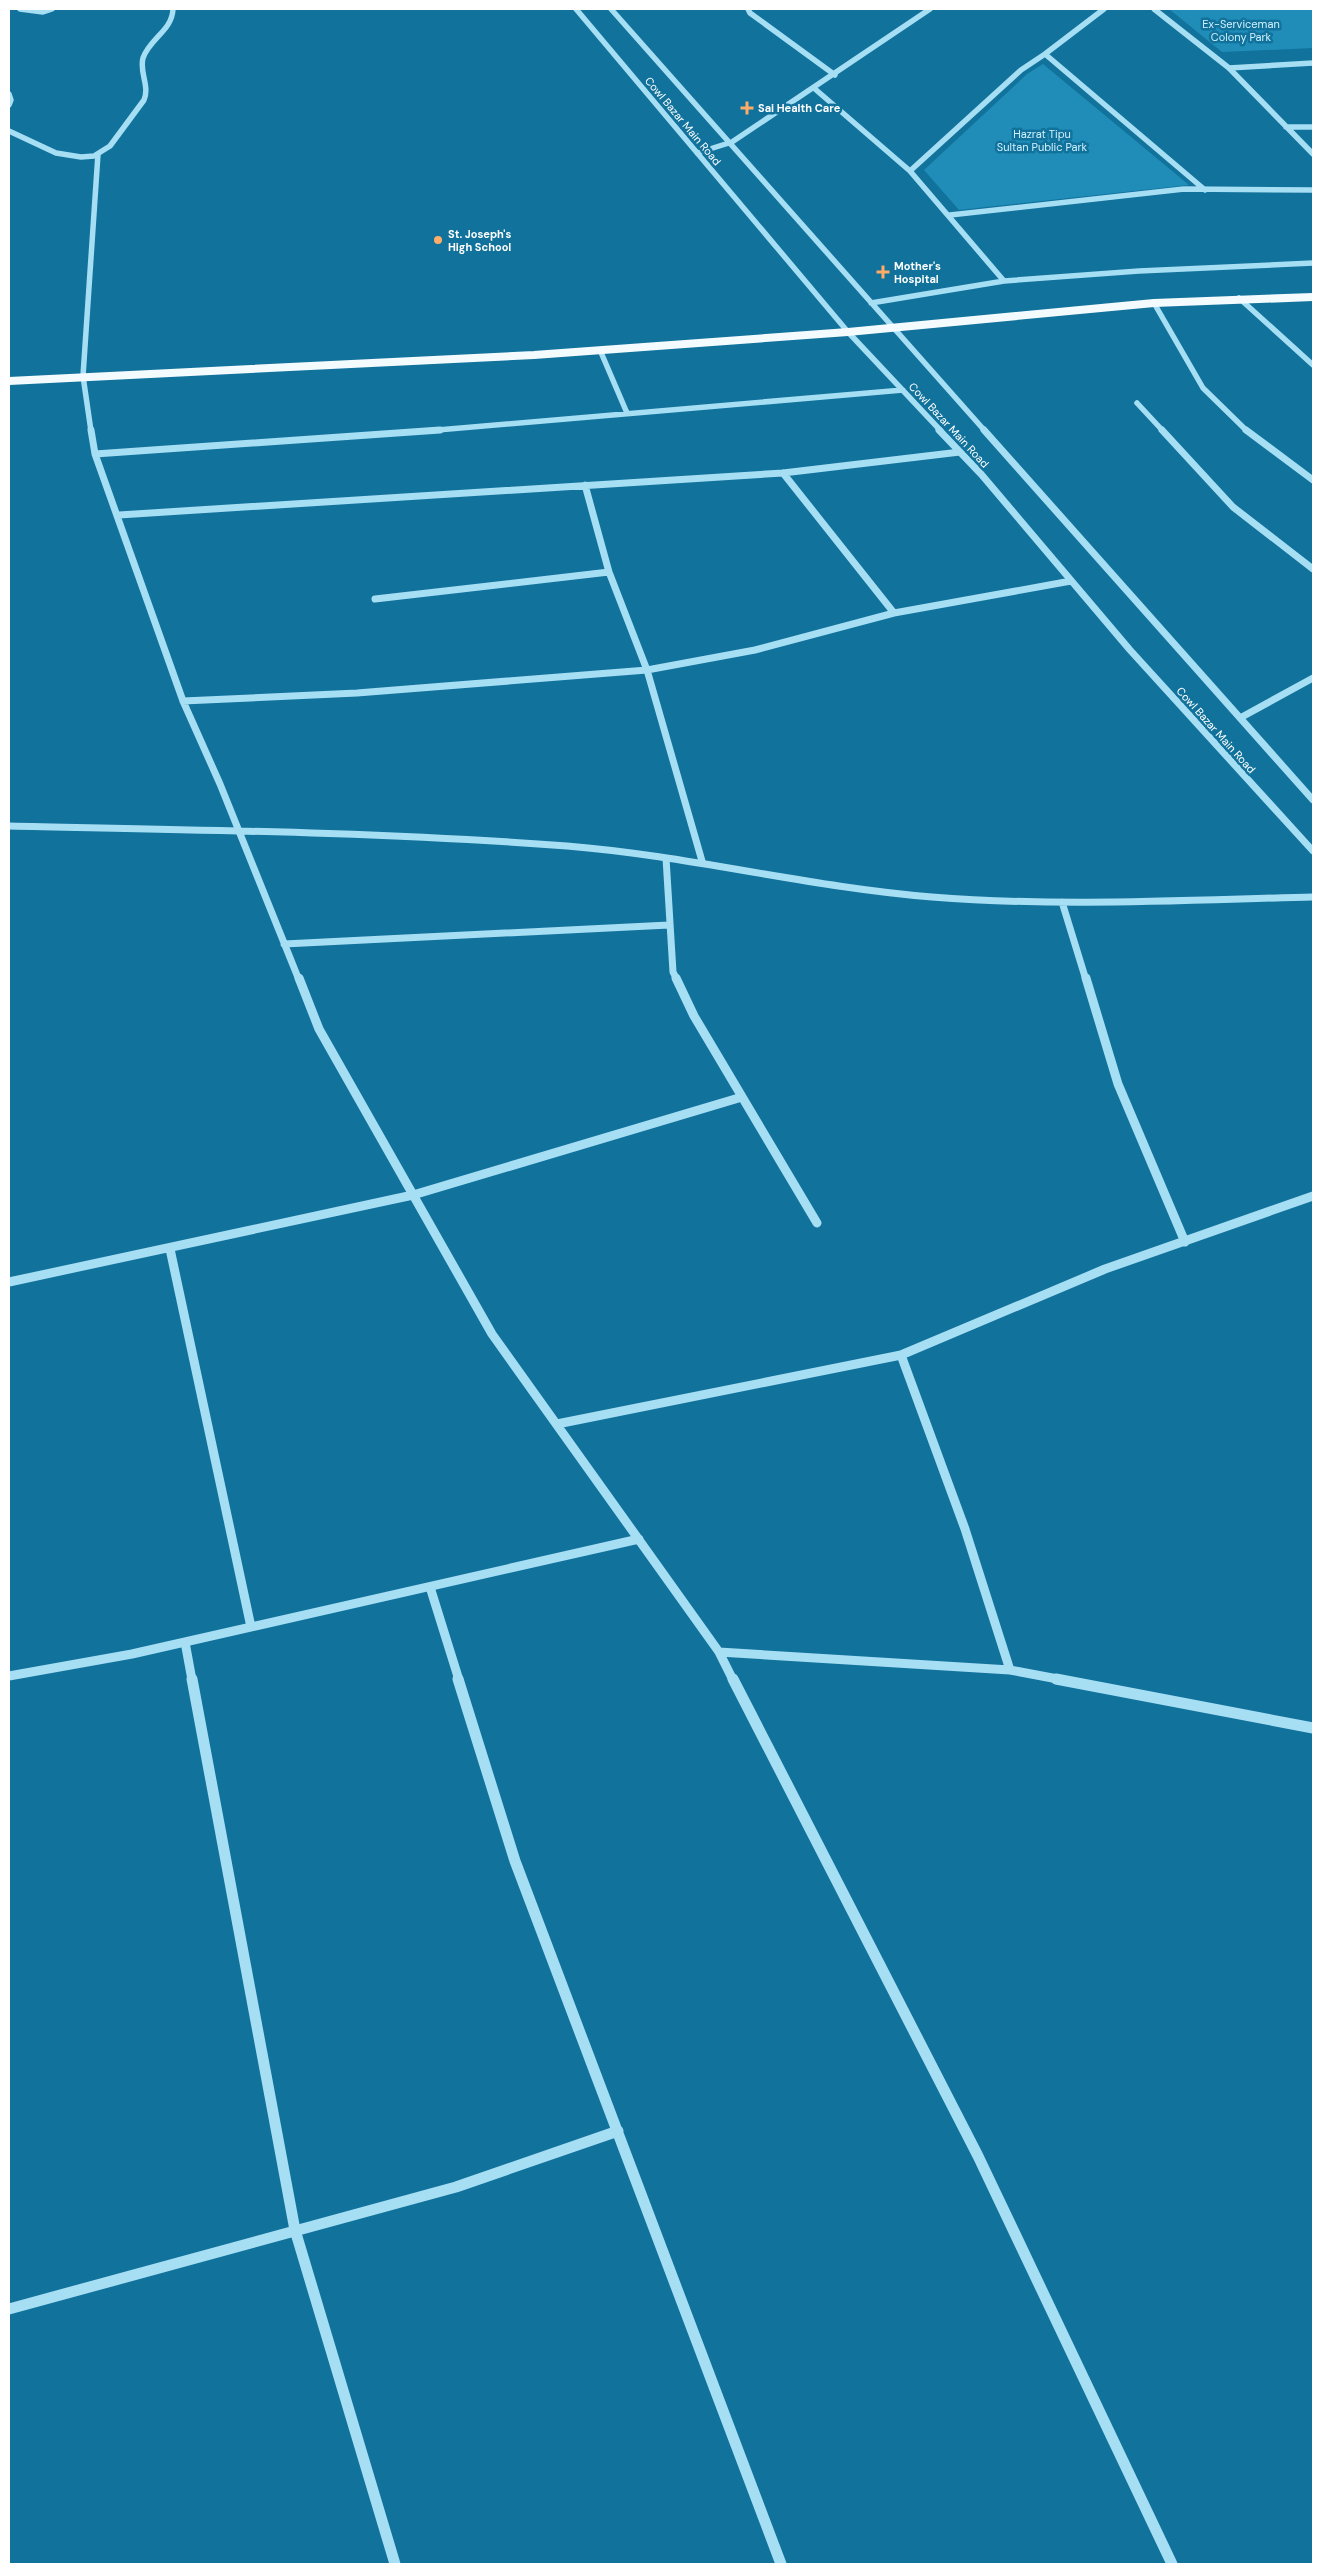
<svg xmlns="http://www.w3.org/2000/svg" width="1322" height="2573" font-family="'DM Sans',sans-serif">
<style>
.green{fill:#208db9}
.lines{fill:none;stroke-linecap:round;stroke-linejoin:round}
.minor-far3{stroke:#a6def4;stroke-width:5.5}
.minor-far2{stroke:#a6def4;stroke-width:7}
.minor-far1{stroke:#a6def4;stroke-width:9}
.minor{stroke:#a6def4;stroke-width:11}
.major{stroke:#f3fbff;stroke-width:8}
.poi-dot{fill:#ffac69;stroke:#11729c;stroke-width:2}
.labels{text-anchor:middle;stroke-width:5;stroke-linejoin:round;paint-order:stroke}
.far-park-label{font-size:11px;fill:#d0f1fe;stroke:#11729c}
.far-poi-label{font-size:11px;font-weight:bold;fill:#fff;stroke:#11729c;text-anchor:start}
.far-street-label{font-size:11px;fill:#fff;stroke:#11729c}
</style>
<rect width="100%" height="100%" fill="#11729c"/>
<path class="green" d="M 1169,9 L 1313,9 L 1313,48 L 1222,52 Z
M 1043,64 L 1189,185 L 959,210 L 924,170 L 1027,74 Z"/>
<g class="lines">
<path class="minor-far3" d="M 20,9 L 43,12 L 52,9
M 576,9 L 848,332 L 941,431
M 611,9 L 985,431
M 748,9 L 750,13 L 835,75
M 1104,9 L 1045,54 L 1205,190
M 1154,9 L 1229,68 L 1313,154
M 1229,68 L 1313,63
M 815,89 L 910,171 L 1004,281
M 9,94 L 11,100 L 9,105
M 1286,127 L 1313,127
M 9,131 L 56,153 L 81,157 L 94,156 L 110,146 L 144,100 C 150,86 139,72 143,58 C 150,38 172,31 173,9
M 697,153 L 732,142 L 930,9
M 910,171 L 1021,70 L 1045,54
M 950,215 L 1184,189 L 1313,190
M 1239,298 L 1313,365
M 871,303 L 1004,281 L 1139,271 L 1313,263
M 1154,303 L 1203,388 L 1247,431
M 600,350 L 627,413
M 1137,403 L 1163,431
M 91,431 L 83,376 L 98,154
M 426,431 L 903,390"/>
<path class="minor-far2" d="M 91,430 L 95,454 L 183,701 L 220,784 L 299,980
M 939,430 L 981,474 L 1130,650 L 1313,851
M 984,430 L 1313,800
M 1162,430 L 1233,507 L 1313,569
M 1246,430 L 1313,480
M 95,454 L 440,430
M 783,473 L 894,613
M 585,485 L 609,572 L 647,670 L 702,861
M 119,515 L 783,473 L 960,452
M 375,599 L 609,572
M 183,701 L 357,693 L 647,670 L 755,650 L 894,613 L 1071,581
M 1240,718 L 1313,678
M 9,826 C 195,830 382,832 567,846 C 690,856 809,887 932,897 C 1059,907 1186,900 1313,897
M 666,858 L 673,972 L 677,980
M 1062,902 L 1086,980
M 284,944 L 669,925"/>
<path class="minor-far1" d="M 299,978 L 319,1029 L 492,1334 L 719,1652 L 733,1680
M 676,978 L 694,1016 L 817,1223
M 1086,978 L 1118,1084 L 1185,1242
M 170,1249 L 251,1627
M 9,1282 L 413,1195 L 742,1097
M 901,1355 L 965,1529 L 1010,1670
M 557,1424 L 901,1355 L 1105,1269 L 1313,1196
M 430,1587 L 459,1680
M 185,1642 L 192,1680
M 719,1652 L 1010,1670 L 1063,1680
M 9,1676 L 132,1654 L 639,1539"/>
<path class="minor" d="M 192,1679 L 295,2230 L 395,2564
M 458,1679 L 515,1861 L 781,2564
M 733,1679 L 978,2156 L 1172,2564
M 1056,1679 L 1313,1728
M 9,2309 L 456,2187 L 618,2131"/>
<path class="major" d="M 9,381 L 534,355 L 848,332 L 1154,303 L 1313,297"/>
</g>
<g class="poi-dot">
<path d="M744.5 100.5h5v5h5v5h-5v5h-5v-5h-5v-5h5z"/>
<circle cx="438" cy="240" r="5"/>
<path d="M880.5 264.5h5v5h5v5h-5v5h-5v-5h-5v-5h5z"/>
</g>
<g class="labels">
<g class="far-park-label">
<text x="1241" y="28">Ex-Serviceman<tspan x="1241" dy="13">Colony Park</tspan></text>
<text x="1042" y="138">Hazrat Tipu<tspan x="1042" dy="13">Sultan Public Park</tspan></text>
</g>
<g class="far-poi-label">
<text x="758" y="112">Sai Health Care</text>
<text x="448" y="238">St. Joseph's<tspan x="448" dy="13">High School</tspan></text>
<text x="894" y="270">Mother's<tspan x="894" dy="13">Hospital</tspan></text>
</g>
<g class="far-street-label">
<text transform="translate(683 121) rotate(50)" y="4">Cowl Bazar Main Road</text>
<text transform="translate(949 425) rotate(47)" y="4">Cowl Bazar Main Road</text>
<text transform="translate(1216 730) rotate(48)" y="4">Cowl Bazar Main Road</text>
</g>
</g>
<rect width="1322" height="2573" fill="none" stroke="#ffffff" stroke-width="20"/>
</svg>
